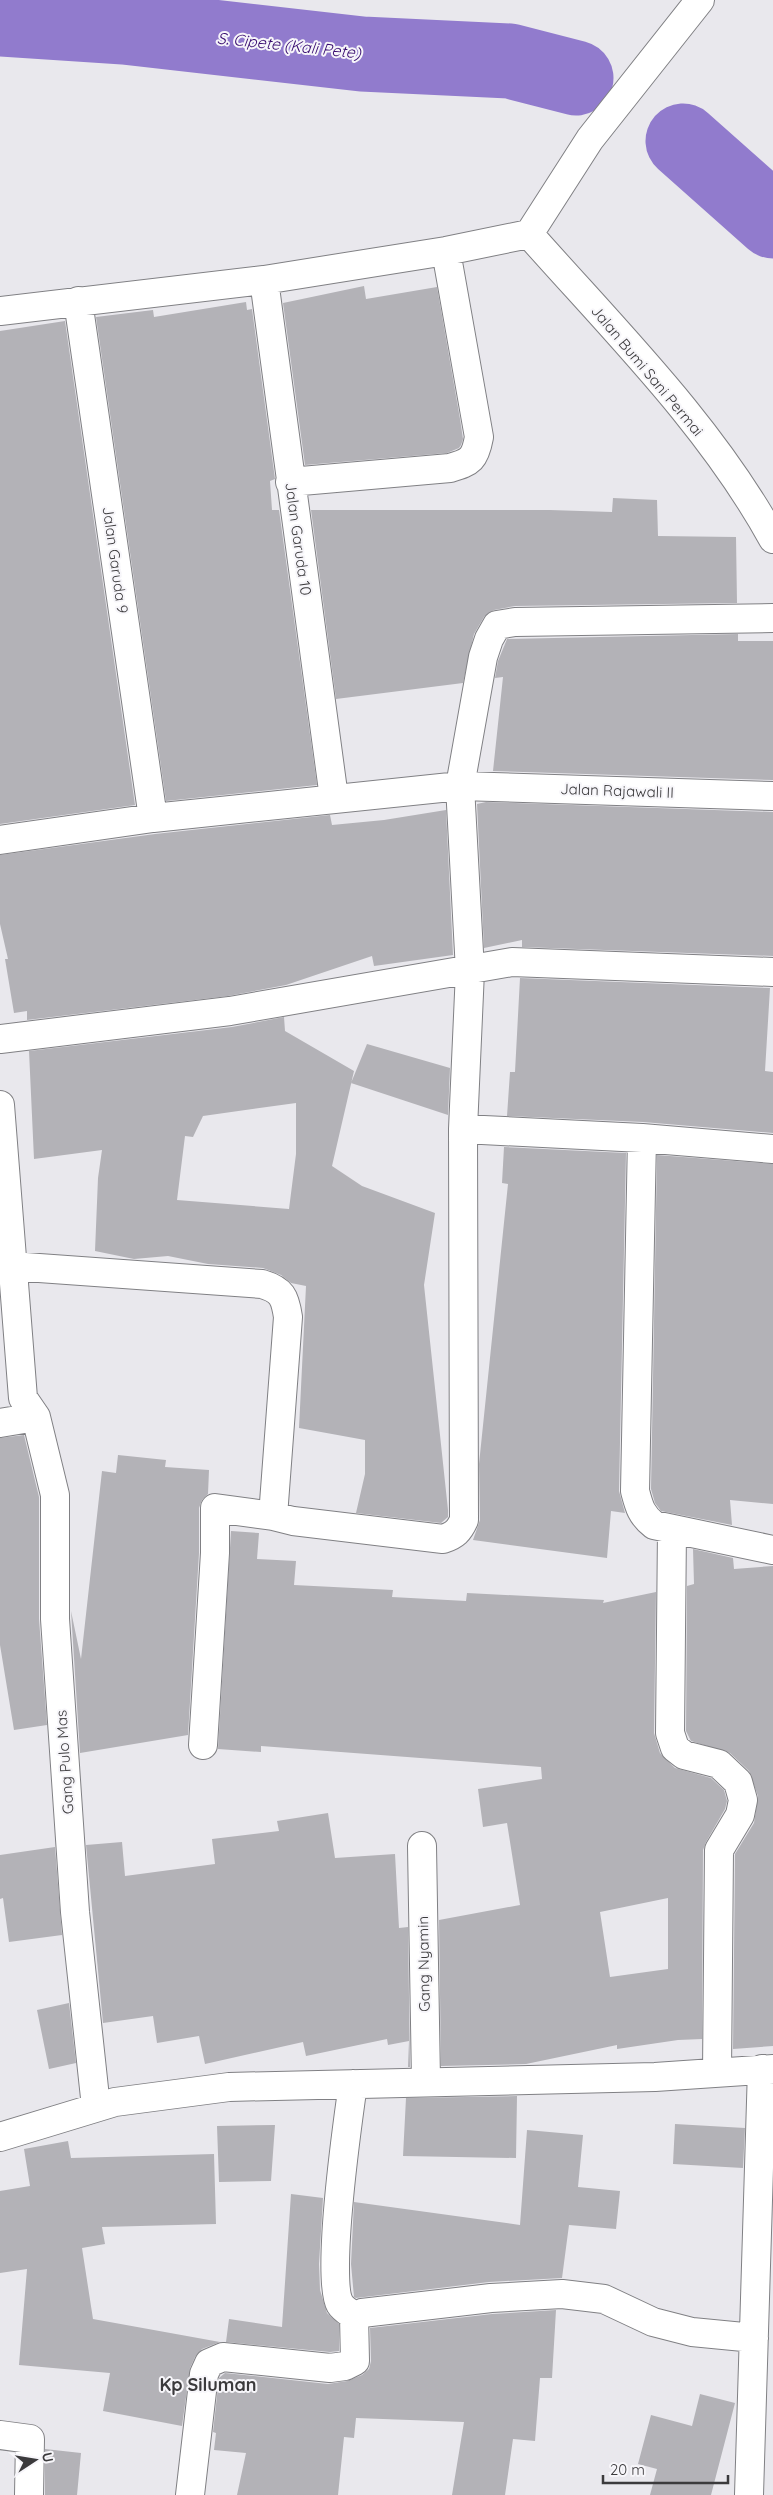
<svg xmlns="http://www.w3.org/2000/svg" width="773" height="2495" font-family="Quicksand,sans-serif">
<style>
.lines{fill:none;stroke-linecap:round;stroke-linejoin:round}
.river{stroke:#917bcd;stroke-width:75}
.building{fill:#b3b2b7;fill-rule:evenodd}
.street-casing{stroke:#808084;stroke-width:30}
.street{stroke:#fff;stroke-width:28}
.labels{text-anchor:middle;stroke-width:4;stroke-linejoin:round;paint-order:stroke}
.street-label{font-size:15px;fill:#3b3a3c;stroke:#f7f6fa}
.water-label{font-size:16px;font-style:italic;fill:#370b6f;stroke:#f7f6fa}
.quarter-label{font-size:18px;font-weight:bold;fill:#3b3a3c;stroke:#f7f6fa}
</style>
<rect width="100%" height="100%" fill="#e9e8ed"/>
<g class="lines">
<path class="river" d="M 0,19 L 124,27 L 362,54 L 510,61 L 576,78
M 683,141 L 773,221"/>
</g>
<path class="building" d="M 364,286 L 366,299 L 437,287 L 460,419 L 463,439 L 461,445 L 459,448 L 447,453 L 305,465 L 283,303 Z
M 246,302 L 247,310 L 252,309 L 275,479 L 270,481 L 272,510 L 279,510 L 317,785 L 166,801 L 96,317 L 153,310 L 154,317 Z
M 65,321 L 135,805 L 0,824 L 0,331 Z
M 613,498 L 657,500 L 658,536 L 736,537 L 737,603 L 515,606 L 494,610 L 484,617 L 474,634 L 463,683 L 336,699 L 311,510 L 550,510 L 612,512 Z
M 738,634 L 738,641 L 773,641 L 773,780 L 493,771 L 503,677 L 495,678 L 498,661 L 507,639 Z
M 486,802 L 773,812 L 773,956 L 522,947 L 522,940 L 484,948 L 477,804 Z
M 446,810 L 453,955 L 374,966 L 372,956 L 286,985 L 228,996 L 27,1020 L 27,1011 L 14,1013 L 5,959 L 8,959 L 0,924 L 0,855 L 155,834 L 330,815 L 332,825 L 384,820 Z
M 520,978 L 770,988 L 765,1071 L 773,1072 L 773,1133 L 643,1122 L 507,1116 L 510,1072 L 515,1072 Z
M 284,1017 L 285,1031 L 354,1071 L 332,1166 L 362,1186 L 435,1213 L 424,1285 L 448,1510 L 448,1517 L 441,1523 L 356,1513 L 365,1474 L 365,1440 L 299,1428 L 306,1286 L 291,1283 L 281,1275 L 263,1268 L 208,1264 L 168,1256 L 134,1259 L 95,1251 L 98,1178 L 102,1150 L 34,1159 L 29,1051 L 232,1027 ZM 296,1103 L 296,1154 L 289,1209 L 177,1200 L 185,1136 L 193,1137 L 203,1116 Z
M 367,1044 L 450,1068 L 448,1115 L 351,1083 Z
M 504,1147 L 626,1153 L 619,1491 L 625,1513 L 611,1511 L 607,1558 L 473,1540 L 480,1520 L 479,1464 L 508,1184 L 502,1183 Z
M 657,1155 L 773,1164 L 773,1504 L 730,1500 L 732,1525 L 661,1511 L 655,1503 L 651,1489 Z
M 24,1435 L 39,1497 L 39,1619 L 47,1725 L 14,1730 L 0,1645 L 0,1438 Z
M 118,1455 L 166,1460 L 165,1467 L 209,1470 L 208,1494 L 202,1500 L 199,1508 L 199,1553 L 188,1735 L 80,1753 L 71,1611 L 81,1659 L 102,1471 L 116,1473 Z
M 231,1531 L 259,1533 L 257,1559 L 296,1561 L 294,1585 L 393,1590 L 392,1597 L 466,1601 L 467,1593 L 604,1600 L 603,1603 L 656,1592 L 654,1733 L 660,1753 L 675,1768 L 711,1778 L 724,1790 L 727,1801 L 725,1809 L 706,1842 L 703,1850 L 702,2039 L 678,2040 L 617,2049 L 617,2045 L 526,2064 L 441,2066 L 439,1920 L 520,1905 L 507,1823 L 483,1827 L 478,1789 L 542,1779 L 541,1767 L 261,1746 L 261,1752 L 218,1749 ZM 668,1898 L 668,1969 L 610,1977 L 600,1912 Z
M 693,1549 L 733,1558 L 734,1569 L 773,1566 L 773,2046 L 733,2049 L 735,1854 L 754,1823 L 758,1796 L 749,1771 L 730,1753 L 691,1741 L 686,1731 L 687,1586 L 694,1584 Z
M 328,1813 L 335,1858 L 395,1854 L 399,1928 L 408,1927 L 410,2067 L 408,2067 L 409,2041 L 388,2045 L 387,2039 L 306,2056 L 303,2042 L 205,2064 L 199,2036 L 157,2043 L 153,2016 L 103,2023 L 86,1845 L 122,1842 L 125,1876 L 215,1864 L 212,1839 L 279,1831 L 277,1821 Z
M 55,1847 L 62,1935 L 9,1942 L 3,1898 L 0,1899 L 0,1855 Z
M 69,2003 L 76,2063 L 49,2069 L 37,2010 Z
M 517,2096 L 516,2158 L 403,2156 L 406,2098 Z
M 675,2124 L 745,2128 L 743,2168 L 673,2164 Z
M 275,2125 L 271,2181 L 219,2182 L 217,2126 Z
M 527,2130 L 583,2135 L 578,2187 L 620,2191 L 616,2229 L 569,2225 L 562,2278 L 489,2282 L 356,2298 L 354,2297 L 351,2264 L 354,2202 L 520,2225 Z
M 68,2141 L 71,2158 L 214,2154 L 216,2224 L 102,2227 L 105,2244 L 82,2248 L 93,2319 L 220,2342 L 202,2349 L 195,2357 L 190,2368 L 182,2426 L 103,2411 L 110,2373 L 19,2365 L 27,2269 L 0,2273 L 0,2191 L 30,2186 L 24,2149 Z
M 291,2194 L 323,2198 L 319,2264 L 320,2290 L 327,2313 L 339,2324 L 339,2351 L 330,2352 L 226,2342 L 229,2319 L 282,2327 Z
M 556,2310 L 552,2378 L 540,2378 L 535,2441 L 513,2439 L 505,2495 L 452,2495 L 464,2422 L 356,2418 L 354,2438 L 344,2437 L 338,2495 L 237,2495 L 246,2453 L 214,2450 L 216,2433 L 213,2432 L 219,2378 L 225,2373 L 328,2384 L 347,2381 L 362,2375 L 369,2369 L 371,2361 L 370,2328 L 492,2314 Z
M 700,2394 L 735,2403 L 711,2495 L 650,2495 L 657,2469 L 638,2464 L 651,2415 L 692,2426 Z
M 45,2449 L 81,2453 L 77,2495 L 45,2495 Z"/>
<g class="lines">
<defs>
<path id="street" d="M 529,234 C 614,330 711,426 773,539
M 264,280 L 334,798
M 78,301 L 153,818
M 0,311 L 264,280 L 446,251 L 529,234 L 590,139 L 700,0
M 290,482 L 450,468 C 471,462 475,459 479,437 L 446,251
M 0,840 L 153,818 L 460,786 L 773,796
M 0,1039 L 230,1011 L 512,962 L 773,972
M 0,1105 L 23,1398 L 36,1417 L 55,1495 L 55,1619 L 75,1912 L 96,2107
M 463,1129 L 642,1138 L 773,1149
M 642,1138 L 635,1491 C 639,1506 641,1515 654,1525 L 773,1550
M 11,1266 L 262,1284 C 282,1290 285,1297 288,1317 L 273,1516
M 0,1423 L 36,1417
M 672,1529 L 670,1733 L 675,1748 L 684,1755 L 719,1764 L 738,1782 L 743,1800 L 740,1815 L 719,1850 L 717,2072
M 203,1745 L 215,1553 L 215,1508 L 273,1516 L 293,1521 L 443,1539 C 455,1535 459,1531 464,1520 L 463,1129 L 470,971 L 460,786 L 483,657 L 489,639 L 497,625 L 515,622 L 773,618
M 422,1846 L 426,2081
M 353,2084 C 348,2119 325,2280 340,2304 C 343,2309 350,2313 354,2316
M 0,2137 L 115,2102 L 229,2087 L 655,2077 L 773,2069
M 0,2435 L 30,2439 L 29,2495
M 190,2495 L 204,2374 L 209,2363 L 223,2357 L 330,2368 L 345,2366 L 355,2361 L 354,2316 L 362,2313 L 491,2298 L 562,2294 L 604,2299 L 653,2322 L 692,2332 L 754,2338
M 749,2495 L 762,2069"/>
</defs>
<use href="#street" class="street-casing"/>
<use href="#street" class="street"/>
</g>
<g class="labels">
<g class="street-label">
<text transform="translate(647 371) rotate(50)" y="5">Jalan Bumi Sani Permai</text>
<text transform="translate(298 539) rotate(82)" y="5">Jalan Garuda 10</text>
<text transform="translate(115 560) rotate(82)" y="5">Jalan Garuda 9</text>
<text transform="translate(617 791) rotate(2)" y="5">Jalan Rajawali II</text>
<text transform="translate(65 1762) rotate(-94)" y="5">Gang Pulo Mas</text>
<text transform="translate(424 1964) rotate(-91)" y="5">Gang Nyamin</text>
</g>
<g class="water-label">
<text transform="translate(289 45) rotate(6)" y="6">S. Cipete (Kali Pete)</text>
</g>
<g class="quarter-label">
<text x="208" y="2391">Kp Siluman</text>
</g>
</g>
<g transform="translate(35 2460) rotate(78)" stroke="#f7f6fa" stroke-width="4" paint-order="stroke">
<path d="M0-4L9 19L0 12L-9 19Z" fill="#3b3a3c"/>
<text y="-8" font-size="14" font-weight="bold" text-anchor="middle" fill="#3b3a3c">U</text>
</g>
<path d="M603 2475v8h125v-8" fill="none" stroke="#3b3a3c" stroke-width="2.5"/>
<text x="610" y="2475" font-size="15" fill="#3b3a3c" stroke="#f7f6fa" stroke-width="4" paint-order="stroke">20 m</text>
</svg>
